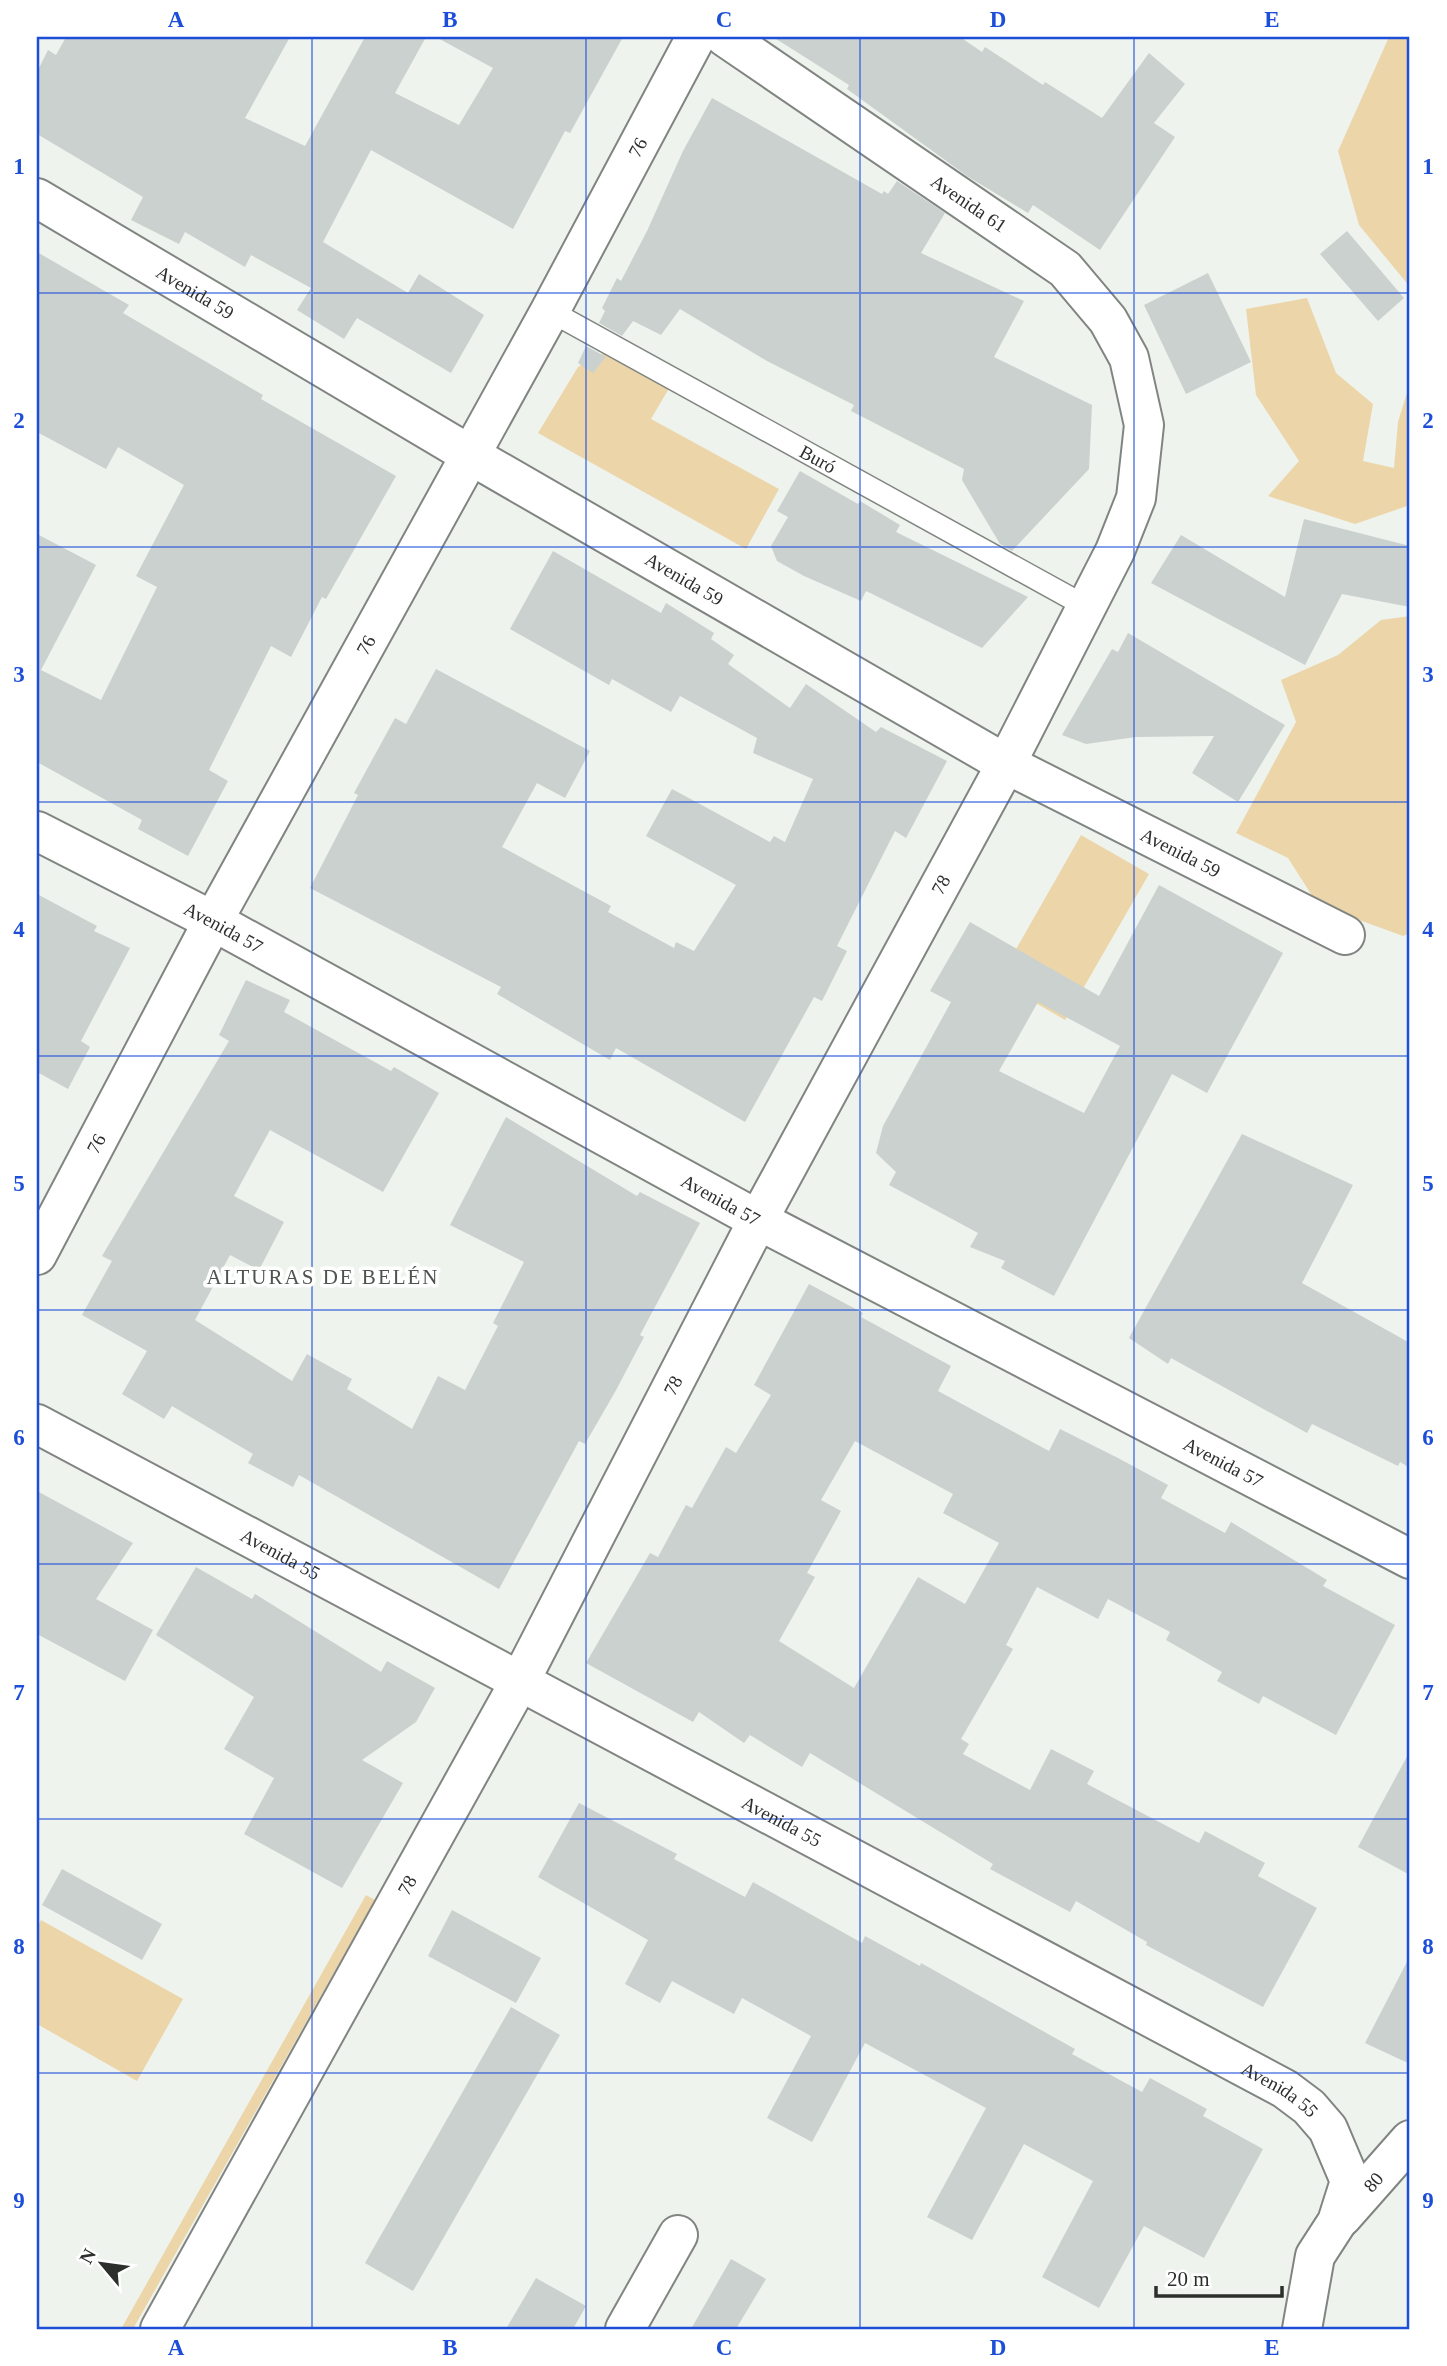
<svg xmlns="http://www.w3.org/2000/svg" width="1447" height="2366" font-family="'Times New Roman',serif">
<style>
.green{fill:#ecd6a9}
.building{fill:#cad1cf;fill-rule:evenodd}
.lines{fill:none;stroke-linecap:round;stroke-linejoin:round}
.service-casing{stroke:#818581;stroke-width:24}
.minor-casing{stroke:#818581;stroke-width:42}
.tertiary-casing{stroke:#818581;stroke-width:42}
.service{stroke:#fff;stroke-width:21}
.minor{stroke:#fff;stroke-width:38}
.tertiary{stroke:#fff;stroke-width:38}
.grid{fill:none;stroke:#1d4ed8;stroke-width:2;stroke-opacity:0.55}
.labels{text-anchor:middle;stroke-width:7;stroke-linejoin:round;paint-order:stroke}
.street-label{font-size:19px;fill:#2d2f2d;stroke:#fff}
.neighbourhood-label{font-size:21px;letter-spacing:2px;fill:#4f5350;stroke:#fff}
.neatline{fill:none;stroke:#1d4ed8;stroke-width:2.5}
.grid-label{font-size:23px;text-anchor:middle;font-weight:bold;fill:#1d4ed8}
</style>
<rect width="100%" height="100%" fill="#eef3ee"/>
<path class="green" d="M 1389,37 L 1410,37 L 1410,287 L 1359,225 L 1338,151 Z
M 1307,298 L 1336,373 L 1373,404 L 1363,461 L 1394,468 L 1398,422 L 1410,383 L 1410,505 L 1355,524 L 1268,496 L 1299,461 L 1256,395 L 1246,309 Z
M 609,350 L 671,385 L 651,419 L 779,489 L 746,549 L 538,433 L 578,367 Z
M 1410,616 L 1410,933 L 1403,936 L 1318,905 L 1288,858 L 1236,833 L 1296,722 L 1281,680 L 1338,655 L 1381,620 Z
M 1081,835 L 1149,874 L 1065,1020 L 998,981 Z
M 366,1895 L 375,1900 L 133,2329 L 121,2329 Z
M 41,1920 L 183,1999 L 137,2081 L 37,2024 L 37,1928 Z"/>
<path class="building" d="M 66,37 L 290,37 L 245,118 L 305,146 L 365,37 L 426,37 L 395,93 L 459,125 L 493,68 L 436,37 L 623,37 L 570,133 L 565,131 L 513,229 L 371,150 L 323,242 L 408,293 L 419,274 L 484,315 L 451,373 L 357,318 L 344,339 L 297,310 L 311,288 L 251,255 L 245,267 L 185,232 L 179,244 L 131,220 L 143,197 L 37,134 L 37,72 L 48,50 L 56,55 Z
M 773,37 L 960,37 L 982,52 L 985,47 L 1043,85 L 1045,82 L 1102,118 L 1149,53 L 1185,84 L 1154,123 L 1175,137 L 1100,250 L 1033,205 L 1028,213 L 967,176 L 847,89 L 849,85 Z
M 712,98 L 882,194 L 884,191 L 888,194 L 897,181 L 945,213 L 921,253 L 1024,301 L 994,357 L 1092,405 L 1089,469 L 1012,551 L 1000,544 L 962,480 L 964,469 L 851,411 L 854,405 L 767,361 L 680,309 L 661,335 L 633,321 L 622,336 L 599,323 L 605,311 L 602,308 L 617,278 L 621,281 L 647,231 L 683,151 Z
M 1347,231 L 1404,298 L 1378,321 L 1320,254 Z
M 37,252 L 129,305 L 123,313 L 263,395 L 261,399 L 396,476 L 326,599 L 322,597 L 291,657 L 271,646 L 209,770 L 228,781 L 188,856 L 138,829 L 142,820 L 37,762 L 37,534 L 96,565 L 41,670 L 101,700 L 157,587 L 136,576 L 184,485 L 118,447 L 106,469 L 37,432 Z
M 1208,273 L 1251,362 L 1186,394 L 1144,305 Z
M 586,346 L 606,357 L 593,373 L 578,363 Z
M 800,471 L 858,504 L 860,501 L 900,525 L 896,532 L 1028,597 L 982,648 L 866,591 L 861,601 L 804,576 L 777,561 L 771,546 L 788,517 L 777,511 Z
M 1304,519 L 1410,546 L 1410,607 L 1342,594 L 1305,665 L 1151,583 L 1181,535 L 1285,597 Z
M 553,551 L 661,613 L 666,603 L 714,633 L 711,639 L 734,655 L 728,664 L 790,708 L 806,684 L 876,732 L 881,727 L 947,761 L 906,838 L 895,831 L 837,946 L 847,951 L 822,1001 L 814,997 L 745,1122 L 616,1048 L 610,1060 L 497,994 L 501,987 L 310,888 L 358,795 L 354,793 L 395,718 L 406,724 L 436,669 L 590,751 L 565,798 L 537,783 L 502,847 L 611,906 L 608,912 L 674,948 L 676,942 L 694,951 L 736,885 L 646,836 L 672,789 L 770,842 L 774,836 L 785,842 L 813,779 L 753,753 L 757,738 L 680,696 L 671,712 L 612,679 L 609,685 L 510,629 Z
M 1128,633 L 1285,725 L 1238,802 L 1192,773 L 1214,736 L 1136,737 L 1086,744 L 1062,735 L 1112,649 L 1118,652 Z
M 1159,885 L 1283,953 L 1207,1093 L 1172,1074 L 1054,1296 L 1001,1268 L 1005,1261 L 970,1247 L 978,1233 L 889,1185 L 896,1172 L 876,1153 L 883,1126 L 951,1002 L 930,991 L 970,922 L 1099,996 ZM 1038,1002 L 1120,1046 L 1084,1113 L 999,1071 Z
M 37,894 L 97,926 L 94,931 L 130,948 L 81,1041 L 90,1047 L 68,1089 L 37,1072 Z
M 246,980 L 290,1000 L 284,1012 L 391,1071 L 394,1067 L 439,1093 L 383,1192 L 270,1130 L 234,1196 L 284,1222 L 259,1270 L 230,1255 L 195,1320 L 292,1381 L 307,1354 L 352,1379 L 347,1389 L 412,1429 L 438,1376 L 465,1390 L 498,1326 L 493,1323 L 524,1262 L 450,1225 L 506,1117 L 637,1196 L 640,1192 L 700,1223 L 640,1335 L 644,1337 L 615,1392 L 585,1444 L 579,1441 L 499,1589 L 299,1475 L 293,1487 L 248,1463 L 253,1454 L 172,1406 L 164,1419 L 122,1394 L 147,1351 L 82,1315 L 112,1261 L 102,1256 L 229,1041 L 219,1035 Z
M 1242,1134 L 1353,1185 L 1302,1283 L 1410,1343 L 1410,1468 L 1400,1462 L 1398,1466 L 1312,1424 L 1307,1433 L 1171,1358 L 1168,1364 L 1129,1338 Z
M 809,1284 L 863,1313 L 861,1317 L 951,1366 L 938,1391 L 1049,1451 L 1060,1429 L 1118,1458 L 1168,1485 L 1161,1498 L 1225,1533 L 1231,1522 L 1327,1580 L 1323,1586 L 1395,1625 L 1336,1735 L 1263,1696 L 1259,1704 L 1217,1681 L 1222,1672 L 1166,1640 L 1170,1632 L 1108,1599 L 1098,1619 L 1037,1587 L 1006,1645 L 1013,1649 L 961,1739 L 969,1744 L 963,1754 L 1030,1790 L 1051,1749 L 1094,1771 L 1087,1784 L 1199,1843 L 1205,1831 L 1265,1863 L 1258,1876 L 1317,1908 L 1263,2007 L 1146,1945 L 1147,1942 L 1076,1901 L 1070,1912 L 990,1869 L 993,1864 L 810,1753 L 802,1767 L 750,1735 L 744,1743 L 699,1712 L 693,1722 L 586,1663 L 650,1553 L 658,1557 L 686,1505 L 692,1508 L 726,1447 L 736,1453 L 771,1395 L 754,1385 ZM 855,1441 L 953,1494 L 943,1513 L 999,1543 L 965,1604 L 918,1577 L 854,1688 L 779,1641 L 815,1577 L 807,1573 L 841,1511 L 821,1500 Z
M 37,1491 L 133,1543 L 96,1599 L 153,1630 L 125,1681 L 37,1634 Z
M 196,1567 L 252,1599 L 255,1594 L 381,1672 L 387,1661 L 435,1688 L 416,1722 L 362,1760 L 403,1783 L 342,1888 L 244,1834 L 274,1778 L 224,1749 L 254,1697 L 156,1635 Z
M 1410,1751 L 1410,1875 L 1358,1847 Z
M 579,1803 L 677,1854 L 674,1859 L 745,1897 L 753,1882 L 862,1943 L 865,1936 L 920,1966 L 921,1963 L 1075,2049 L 1072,2054 L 1142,2092 L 1150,2078 L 1207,2109 L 1203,2116 L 1263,2149 L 1204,2258 L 1144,2226 L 1099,2308 L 1042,2277 L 1093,2181 L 1024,2144 L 972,2240 L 927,2217 L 986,2108 L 865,2043 L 812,2142 L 767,2118 L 811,2036 L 742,1998 L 734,2014 L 672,1981 L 660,2003 L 625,1984 L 648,1940 L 538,1877 Z
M 62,1869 L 162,1924 L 142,1960 L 42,1905 Z
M 452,1910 L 541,1958 L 516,2003 L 428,1956 Z
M 1410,1956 L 1410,2064 L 1365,2043 Z
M 511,2007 L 560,2035 L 413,2291 L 365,2263 Z
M 731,2259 L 766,2279 L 736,2329 L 691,2329 Z
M 536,2278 L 586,2306 L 573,2329 L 506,2329 Z"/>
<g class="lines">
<defs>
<g id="service">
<path id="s1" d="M 550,311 L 1087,607"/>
</g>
<g id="minor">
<path id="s2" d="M 37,198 L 472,456 L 1006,764 L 1345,935"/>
<path id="s3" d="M 37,831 L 213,921 L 758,1220 L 1410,1559"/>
<path id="s4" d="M 37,1424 L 1285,2089 L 1309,2107 L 1328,2129 L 1350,2181 L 1337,2222 L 1315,2256 L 1302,2329"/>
<path id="s5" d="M 1342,2217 L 1410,2140"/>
<path id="s6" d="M 160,2329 L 520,1681 L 758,1220 L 1006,764 L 1115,551 L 1136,498 L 1144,425 L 1129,358 L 1108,320 L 1065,269 L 725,37"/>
<path d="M 625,2329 L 678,2235"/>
</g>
<g id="tertiary">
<path id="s7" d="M 37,1255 L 213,921 L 550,311 L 696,37"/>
</g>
</defs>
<use href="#service" class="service-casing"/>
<use href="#minor" class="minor-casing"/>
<use href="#tertiary" class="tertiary-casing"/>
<use href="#service" class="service"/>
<use href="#minor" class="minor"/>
<use href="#tertiary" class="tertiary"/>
</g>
<path class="grid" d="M 312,37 L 312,2329M 586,37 L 586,2329M 860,37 L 860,2329M 1134,37 L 1134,2329M 37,293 L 1410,293M 37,547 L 1410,547M 37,802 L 1410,802M 37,1056 L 1410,1056M 37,1310 L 1410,1310M 37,1564 L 1410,1564M 37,1819 L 1410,1819M 37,2073 L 1410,2073"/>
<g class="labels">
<g class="street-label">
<text dy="7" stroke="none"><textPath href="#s7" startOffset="1260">76</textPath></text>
<text transform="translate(969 203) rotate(34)" y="7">Avenida 61</text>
<text dy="7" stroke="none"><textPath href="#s2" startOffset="184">Avenida 59</textPath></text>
<text dy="7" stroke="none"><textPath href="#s1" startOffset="306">Buró</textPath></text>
<text dy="7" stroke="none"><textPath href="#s2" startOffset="751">Avenida 59</textPath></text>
<text dy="7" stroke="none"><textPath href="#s7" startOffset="693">76</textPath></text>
<text dy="7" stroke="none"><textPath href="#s2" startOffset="1318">Avenida 59</textPath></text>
<text dy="7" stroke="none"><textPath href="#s6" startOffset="1642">78</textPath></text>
<text dy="7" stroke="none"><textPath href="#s3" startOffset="210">Avenida 57</textPath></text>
<text dy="7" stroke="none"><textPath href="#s7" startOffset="126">76</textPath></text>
<text dy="7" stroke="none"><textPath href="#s3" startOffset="777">Avenida 57</textPath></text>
<text dy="7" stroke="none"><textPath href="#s6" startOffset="1074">78</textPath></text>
<text dy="7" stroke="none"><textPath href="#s3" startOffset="1344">Avenida 57</textPath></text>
<text dy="7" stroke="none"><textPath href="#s4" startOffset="276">Avenida 55</textPath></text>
<text dy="7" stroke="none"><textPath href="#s4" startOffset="844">Avenida 55</textPath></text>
<text dy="7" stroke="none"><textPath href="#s6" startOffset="508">78</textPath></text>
<text dy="7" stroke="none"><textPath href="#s4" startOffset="1410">Avenida 55</textPath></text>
<text dy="7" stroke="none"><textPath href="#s5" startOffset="47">80</textPath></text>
</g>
<g class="neighbourhood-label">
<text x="323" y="1284">ALTURAS DE BELÉN</text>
</g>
</g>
<rect width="1447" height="2366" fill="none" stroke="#ffffff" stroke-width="77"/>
<g transform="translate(102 2264) rotate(299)" stroke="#ffffff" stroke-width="5" paint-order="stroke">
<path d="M0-5L12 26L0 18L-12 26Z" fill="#2d2f2d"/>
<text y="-10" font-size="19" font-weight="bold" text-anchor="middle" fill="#2d2f2d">N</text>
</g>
<path d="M1156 2286v10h126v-10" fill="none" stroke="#2d2f2d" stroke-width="3.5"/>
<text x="1167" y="2286" font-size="21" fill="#2d2f2d" stroke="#ffffff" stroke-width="5" paint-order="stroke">20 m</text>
<rect x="38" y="38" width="1370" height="2290" class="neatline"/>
<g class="grid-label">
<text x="176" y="27">A</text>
<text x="450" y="27">B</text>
<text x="724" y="27">C</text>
<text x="998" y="27">D</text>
<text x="1272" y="27">E</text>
<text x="19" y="174">1</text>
<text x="1428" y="174">1</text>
<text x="19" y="428">2</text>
<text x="1428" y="428">2</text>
<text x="19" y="682">3</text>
<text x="1428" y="682">3</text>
<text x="19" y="937">4</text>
<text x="1428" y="937">4</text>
<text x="19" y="1191">5</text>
<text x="1428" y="1191">5</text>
<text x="19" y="1445">6</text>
<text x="1428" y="1445">6</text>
<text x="19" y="1700">7</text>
<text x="1428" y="1700">7</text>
<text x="19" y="1954">8</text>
<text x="1428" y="1954">8</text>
<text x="19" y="2208">9</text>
<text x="1428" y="2208">9</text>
<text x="176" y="2355">A</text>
<text x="450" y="2355">B</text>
<text x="724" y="2355">C</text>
<text x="998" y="2355">D</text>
<text x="1272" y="2355">E</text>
</g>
</svg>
